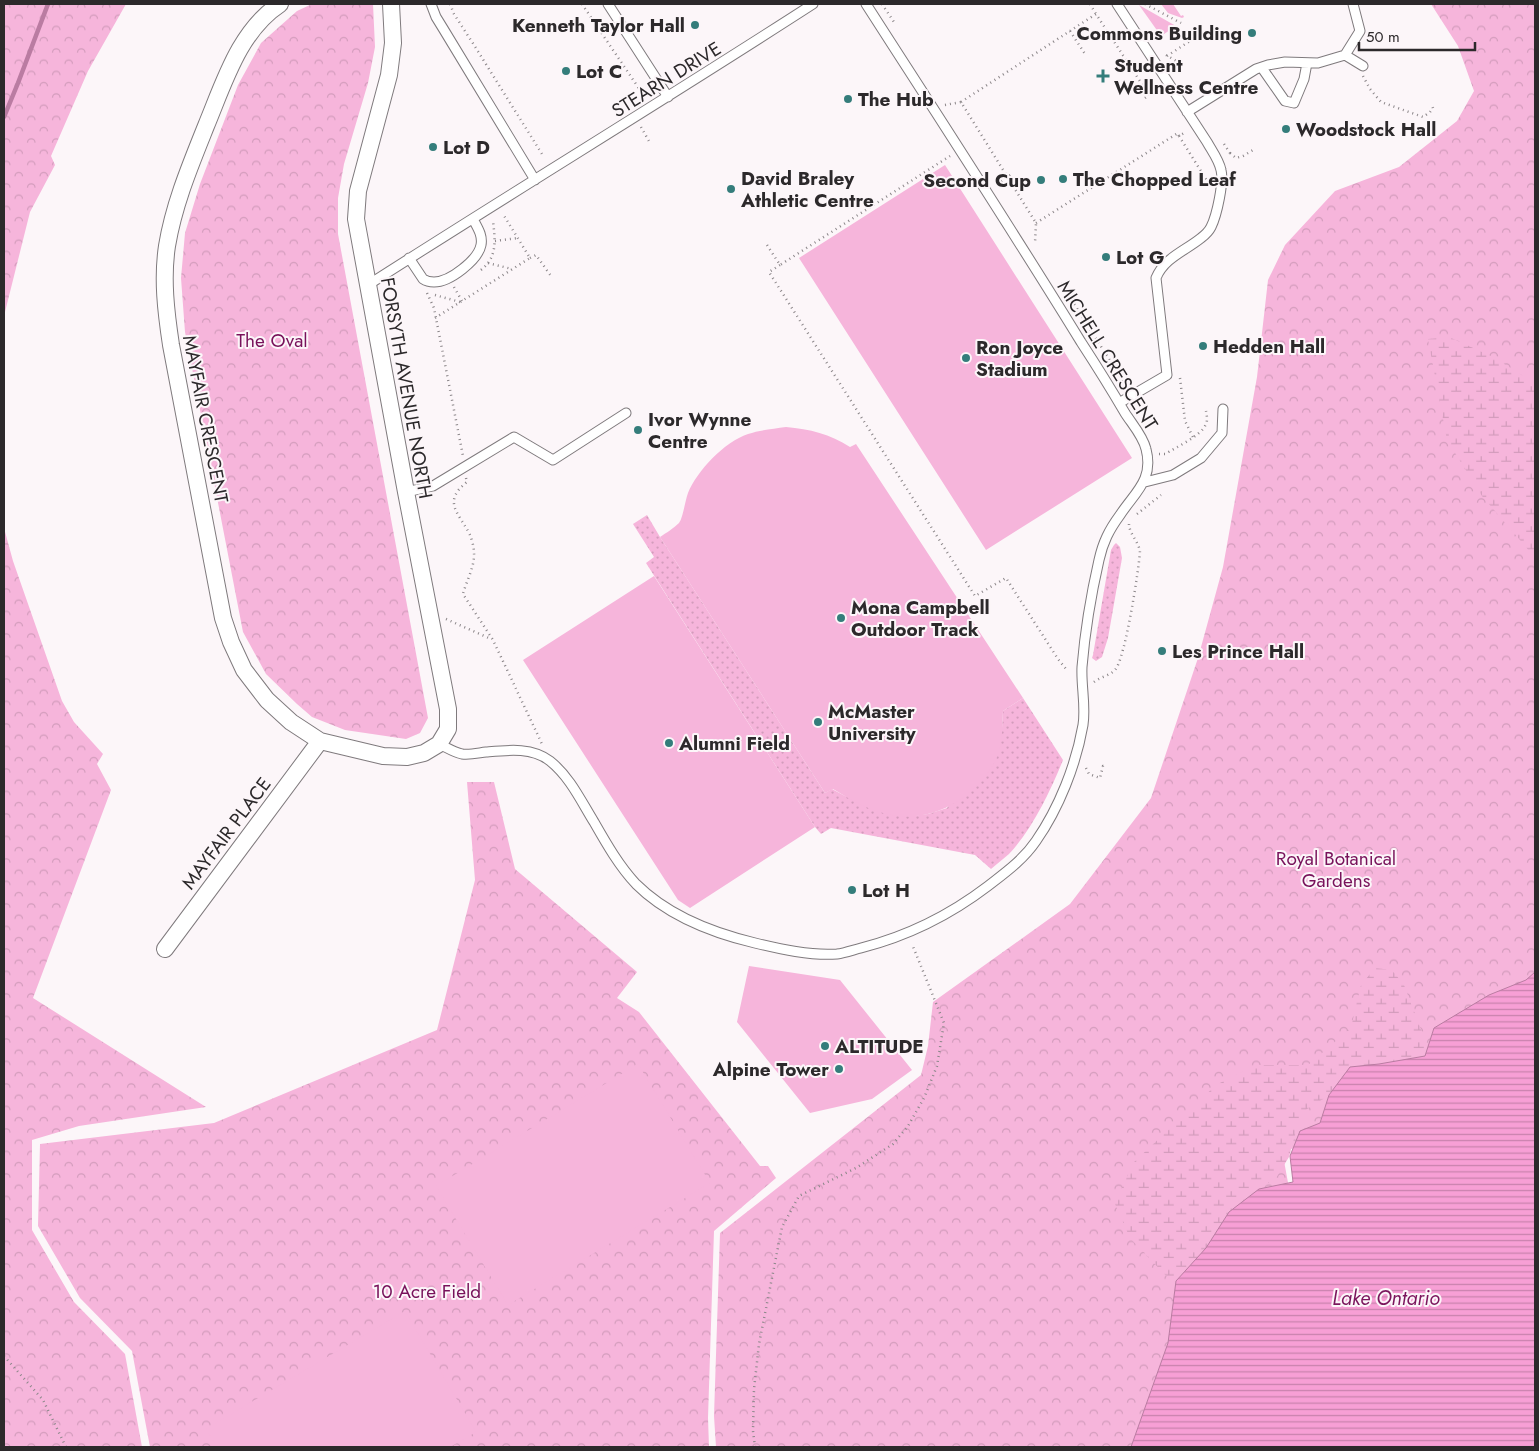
<svg xmlns="http://www.w3.org/2000/svg" width="1539" height="1451" font-family="Jost,sans-serif">
<style>
.grass{fill:url(#grass-dots)}
.forest{fill:url(#forest-crowns)}
.wetland{fill:url(#wetland-marsh)}
.garden{fill:#f6b5db}
.water{fill:url(#water-rules);stroke:#ba7ca2}
.lines{fill:none;stroke-linecap:round;stroke-linejoin:round}
.stream{stroke:#ba7ca2;stroke-width:4.5}
.lane-casing{stroke:#7f7a7d;stroke-width:11}
.street-casing{stroke:#7f7a7d;stroke-width:18}
.path{stroke:#8c878a;stroke-width:2.5;stroke-dasharray:1 4;stroke-linecap:butt}
.lane{stroke:#fff;stroke-width:9}
.street{stroke:#fff;stroke-width:16}
.poi-dot{fill:#347d7b;stroke:#fcf6f9;stroke-width:2}
.labels{text-anchor:middle;stroke-width:4;stroke-linejoin:round;paint-order:stroke}
.poi-label{font-size:19px;font-weight:bold;fill:#2c292b;stroke:#fcf6f9;text-anchor:start}
.street-label{font-size:19px;fill:#2c292b;stroke:#fcf6f9}
.park-label{font-size:19px;fill:#78125b;stroke:#fcf6f9}
.water-label{font-size:20px;font-style:italic;fill:#7b165d;stroke:#fcf6f9}
</style>
<defs>
<pattern id="grass-dots" width="8" height="8" patternUnits="userSpaceOnUse" patternTransform="scale(1.25)"><rect width="8" height="8" fill="#f6b5db"/><path d="M2 2h.1M6 6h.1" fill="none" stroke="#d39cbc" stroke-width="1.8" stroke-linecap="round"/></pattern>
<pattern id="forest-crowns" width="20" height="18" patternUnits="userSpaceOnUse" patternTransform="scale(1.25)"><rect width="20" height="18" fill="#f6b5db"/><path d="M2 6a3 3 0 1 1 6 0M12 15a3 3 0 1 1 6 0" fill="none" stroke="#d39cbc"/></pattern>
<pattern id="wetland-marsh" width="20" height="14" patternUnits="userSpaceOnUse" patternTransform="scale(1.25)"><rect width="20" height="14" fill="#f6b5db"/><path d="M1 5h8M5 5V1M11 12h8M15 12V8" fill="none" stroke="#d39cbc"/></pattern>
<pattern id="water-rules" width="6" height="5" patternUnits="userSpaceOnUse" patternTransform="scale(1.25)"><rect width="6" height="5" fill="#f79fd5"/><path d="M0 2.5h6" fill="none" stroke="#c882ad"/></pattern>
</defs>
<rect width="100%" height="100%" fill="#fcf6f9"/>
<path class="grass" d="M 647,515 L 660,537 L 825,793 L 832,789 L 845,796 L 912,816 L 928,814 L 947,808 L 1002,728 L 1003,711 L 1023,698 L 1063,760 C 1051,790 1032,830 1009,854 C 1003,859 997,864 991,869 L 975,855 L 831,828 L 821,834 L 815,827 L 646,563 L 654,557 L 633,524 Z
M 1116,543 L 1120,547 L 1122,558 L 1108,638 L 1102,657 L 1096,661 L 1092,658 L 1093,655 L 1111,550 L 1114,545 Z"/>
<path class="forest" d="M 4,4 L 126,4 L 88,71 L 51,156 L 55,165 L 30,212 L 4,316 Z
M 312,4 L 373,4 L 375,47 L 368,83 L 344,164 L 338,198 L 338,234 L 428,718 L 420,733 L 406,739 L 345,730 L 312,717 L 297,704 L 266,674 L 243,632 L 185,332 L 181,278 L 185,233 L 200,184 L 238,85 L 261,43 L 297,11 Z
M 1431,4 L 1535,4 L 1535,991 L 1318,1140 L 1298,1148 L 1282,1150 L 1291,1199 L 1191,1302 L 1139,1447 L 716,1447 L 714,1416 L 720,1233 L 921,1075 L 928,1046 L 933,1002 L 1070,904 L 1151,798 L 1198,658 L 1223,567 L 1257,377 L 1268,280 L 1285,245 L 1335,191 L 1399,167 L 1457,121 L 1474,91 L 1458,46 Z
M 4,528 L 13,561 L 62,701 L 74,722 L 103,754 L 97,764 L 111,790 L 33,998 L 206,1107 L 79,1126 L 32,1140 L 32,1230 L 74,1302 L 125,1354 L 142,1447 L 4,1447 Z
M 467,782 L 494,782 L 515,869 L 637,972 L 617,998 L 639,1012 L 760,1166 L 768,1166 L 776,1178 L 714,1231 L 708,1418 L 709,1447 L 150,1447 L 132,1351 L 80,1298 L 38,1226 L 40,1144 L 214,1123 L 437,1030 L 475,880 Z"/>
<path class="wetland" d="M 1449,337 L 1493,357 L 1531,381 L 1535,386 L 1535,559 L 1526,547 L 1482,496 L 1447,440 L 1428,339 Z
M 1375,968 L 1392,970 L 1404,985 L 1427,1045 L 1439,1053 L 1353,1080 L 1301,1113 L 1289,1157 L 1276,1178 L 1256,1191 L 1238,1216 L 1191,1302 L 1130,1238 L 1115,1204 L 1133,1163 L 1216,1085 L 1255,1065 L 1308,1065 L 1351,1028 L 1361,985 Z"/>
<path class="garden" d="M 1161,4 L 1173,4 L 1181,16 L 1183,15 L 1184,17 L 1182,18 L 1168,13 Z
M 1139,5 L 1176,26 L 1161,36 Z
M 945,165 L 1132,458 L 986,550 L 799,258 Z
M 786,427 C 810,429 830,434 850,447 L 856,444 L 1023,698 L 1003,711 C 1002,728 1003,748 994,763 C 975,798 932,823 892,815 C 870,811 851,800 833,789 L 825,793 L 660,537 C 666,533 674,528 679,523 C 683,518 685,501 688,493 C 697,471 724,442 748,434 C 760,430 773,429 786,427 Z
M 654,576 L 815,827 L 690,908 L 678,900 L 523,660 Z
M 749,966 L 840,980 L 912,1070 L 872,1099 L 810,1113 L 737,1022 Z
M 638,1064 L 710,1183 L 508,1305 L 436,1186 Z
M 405,1311 L 476,1432 L 450,1447 L 217,1447 L 206,1429 Z"/>
<path class="water" d="M 1535,972 L 1535,1447 L 1131,1447 L 1168,1343 L 1176,1281 L 1206,1248 L 1229,1212 L 1259,1189 L 1293,1182 L 1290,1156 L 1300,1131 L 1320,1123 L 1329,1095 L 1350,1067 L 1379,1064 L 1425,1056 L 1434,1028 L 1489,995 L 1526,980 Z"/>
<g class="lines">
<path class="stream" d="M 4,117 L 18,83 L 48,4"/>
<defs>
<path id="lane" d="M 431,4 L 436,17 L 444,30 L 535,180
M 608,4 L 668,97
M 1117,4 L 1207,142 C 1212,151 1219,160 1221,170 C 1224,182 1217,215 1211,227 C 1209,231 1205,235 1201,238 C 1185,251 1164,258 1156,278 L 1167,375 L 1119,403
M 1345,55 L 1360,31 L 1353,4
M 1262,68 L 1285,101 L 1294,103 L 1304,79 L 1307,63
M 1187,112 L 1256,69 L 1268,65 L 1285,62 L 1318,63 L 1345,55 L 1363,66
M 409,258 L 423,279 C 426,281 431,282 434,282 C 450,282 478,260 481,245 C 483,235 477,227 473,219
M 368,285 C 516,190 666,99 813,4
M 1145,482 L 1173,475 L 1201,458 L 1222,433 L 1223,409
M 406,492 L 433,486 L 514,437 L 553,460 L 626,413
M 439,744 C 446,747 453,752 462,754 C 470,755 478,753 486,752 C 508,750 532,747 550,761 C 570,777 581,801 594,822 C 606,843 619,866 636,884 C 667,915 713,933 755,943 C 780,949 811,956 837,954 C 845,953 853,950 861,948 C 908,936 950,915 988,886 C 1006,872 1023,860 1036,841 C 1059,808 1076,765 1083,725 C 1086,706 1081,686 1082,667 C 1085,631 1091,595 1099,560 C 1103,542 1109,530 1120,515 C 1135,492 1154,480 1146,449 C 1143,436 1132,424 1125,413 C 1111,389 1096,365 1081,342 C 1011,228 938,116 866,4"/>
<path id="street" d="M 280,4 C 239,31 224,83 206,126 C 190,166 174,204 167,246 C 162,279 166,312 171,345 L 223,618 L 231,642 L 244,670 L 267,700 L 291,722 L 320,741 L 383,756 L 407,757 L 424,753 L 439,744 L 448,729 L 448,709 L 406,492 L 356,219 L 358,191 L 389,75 L 393,43 L 391,4
M 165,949 L 320,741"/>
</defs>
<use href="#lane" class="lane-casing"/>
<use href="#street" class="street-casing"/>
<path class="path" d="M 450,4 L 454,14 L 474,45 L 542,154
M 582,4 L 642,93
M 882,4 L 894,22
M 1090,4 L 1096,14
M 1145,4 L 1181,23
M 1070,31 L 1085,54
M 1166,55 L 1183,65 L 1179,68
M 1167,56 L 1190,41
M 1363,76 L 1370,89 L 1381,102 L 1423,117 L 1430,112 L 1433,108 L 1432,105
M 1145,98 L 1149,95 L 1145,89 L 1155,83
M 961,102 L 1096,14 L 1145,89
M 945,105 L 961,102 L 1036,223 L 1035,243
M 641,127 L 650,143
M 1179,136 L 1209,184
M 1224,144 L 1230,153 L 1227,155
M 1230,153 L 1236,158 L 1243,156 L 1253,150
M 997,184 L 1012,174
M 1036,223 L 1178,133 L 1179,136 L 1186,132
M 495,241 L 518,238
M 767,245 L 780,265 L 950,156
M 530,258 L 536,255 L 551,276
M 488,263 L 512,269
M 780,265 L 769,272 L 975,596 L 1006,578 L 1058,659 L 1066,669
M 481,270 C 498,257 495,239 493,221
M 1061,283 L 1126,386
M 454,287 L 462,301
M 427,293 L 434,308 L 463,456
M 435,295 L 460,302
M 435,318 L 530,258 L 503,214
M 1180,378 L 1185,421 L 1193,437
M 1159,454 L 1165,454 C 1175,448 1200,436 1205,426 C 1208,422 1207,416 1206,411
M 466,478 L 467,482 C 441,502 460,514 470,535 C 472,540 474,547 474,553 C 475,566 466,582 463,594 L 493,640 L 542,744
M 1137,514 L 1161,495
M 446,619 L 491,639
M 1094,682 C 1100,677 1109,676 1115,670 C 1125,660 1139,569 1140,551 C 1138,541 1129,533 1129,524
M 1086,768 L 1089,774 L 1100,778 L 1103,766 L 1107,767
M 4,1356 L 43,1400 L 66,1447
M 755,1447 L 753,1431 L 754,1389 L 759,1344 L 782,1227 L 799,1196 L 856,1168 L 893,1144 L 908,1126 L 924,1098 L 937,1066 L 944,1023 L 912,944"/>
<use href="#lane" class="lane"/>
<use href="#street" class="street"/>
</g>
<g class="poi-dot">
<circle cx="695" cy="25" r="5"/>
<circle cx="1252" cy="33" r="5"/>
<circle cx="566" cy="71" r="5"/>
<path d="M1100.5 68.5h5v5h5v5h-5v5h-5v-5h-5v-5h5z"/>
<circle cx="848" cy="99" r="5"/>
<circle cx="1286" cy="129" r="5"/>
<circle cx="433" cy="147" r="5"/>
<circle cx="1063" cy="179" r="5"/>
<circle cx="1041" cy="180" r="5"/>
<circle cx="731" cy="189" r="5"/>
<circle cx="1106" cy="257" r="5"/>
<circle cx="1203" cy="346" r="5"/>
<circle cx="966" cy="358" r="5"/>
<circle cx="638" cy="430" r="5"/>
<circle cx="841" cy="618" r="5"/>
<circle cx="1162" cy="651" r="5"/>
<circle cx="818" cy="722" r="5"/>
<circle cx="669" cy="743" r="5"/>
<circle cx="852" cy="890" r="5"/>
<circle cx="825" cy="1046" r="5"/>
<circle cx="839" cy="1069" r="5"/>
</g>
<g class="labels">
<g class="poi-label">
<text x="685" y="32" text-anchor="end">Kenneth Taylor Hall</text>
<text x="1242" y="40" text-anchor="end">Commons Building</text>
<text x="1114" y="72">Student<tspan x="1114" dy="22">Wellness Centre</tspan></text>
<text x="576" y="78">Lot C</text>
<text x="858" y="106">The Hub</text>
<text x="1296" y="136">Woodstock Hall</text>
<text x="443" y="154">Lot D</text>
<text x="741" y="185">David Braley<tspan x="741" dy="22">Athletic Centre</tspan></text>
<text x="1073" y="186">The Chopped Leaf</text>
<text x="1031" y="187" text-anchor="end">Second Cup</text>
<text x="1116" y="264">Lot G</text>
<text x="1213" y="353">Hedden Hall</text>
<text x="976" y="354">Ron Joyce<tspan x="976" dy="22">Stadium</tspan></text>
<text x="648" y="426">Ivor Wynne<tspan x="648" dy="22">Centre</tspan></text>
<text x="851" y="614">Mona Campbell<tspan x="851" dy="22">Outdoor Track</tspan></text>
<text x="1172" y="658">Les Prince Hall</text>
<text x="828" y="718">McMaster<tspan x="828" dy="22">University</tspan></text>
<text x="679" y="750">Alumni Field</text>
<text x="862" y="897">Lot H</text>
<text x="835" y="1053">ALTITUDE</text>
<text x="829" y="1076" text-anchor="end">Alpine Tower</text>
</g>
<g class="street-label">
<text transform="translate(666 79) rotate(-32)" y="7">STEARN DRIVE</text>
<text transform="translate(1108 355) rotate(58)" y="7">MICHELL CRESCENT</text>
<text transform="translate(407 388) rotate(80)" y="7">FORSYTH AVENUE NORTH</text>
<text transform="translate(206 419) rotate(79)" y="7">MAYFAIR CRESCENT</text>
<text transform="translate(226 833) rotate(-53)" y="7">MAYFAIR PLACE</text>
</g>
<g class="park-label">
<text x="272" y="347">The Oval</text>
<text x="1336" y="865">Royal Botanical<tspan x="1336" dy="22">Gardens</tspan></text>
<text x="427" y="1298">10 Acre Field</text>
</g>
<g class="water-label">
<text x="1386" y="1305">Lake Ontario</text>
</g>
</g>
<rect width="1539" height="1451" fill="none" stroke="#2c292b" stroke-width="10"/>
<path d="M1359 42v8h116v-8" fill="none" stroke="#2c292b" stroke-width="2.5"/>
<text x="1366" y="42" font-size="15" fill="#2c292b" stroke="#fcf6f9" stroke-width="4" paint-order="stroke">50 m</text>
</svg>
